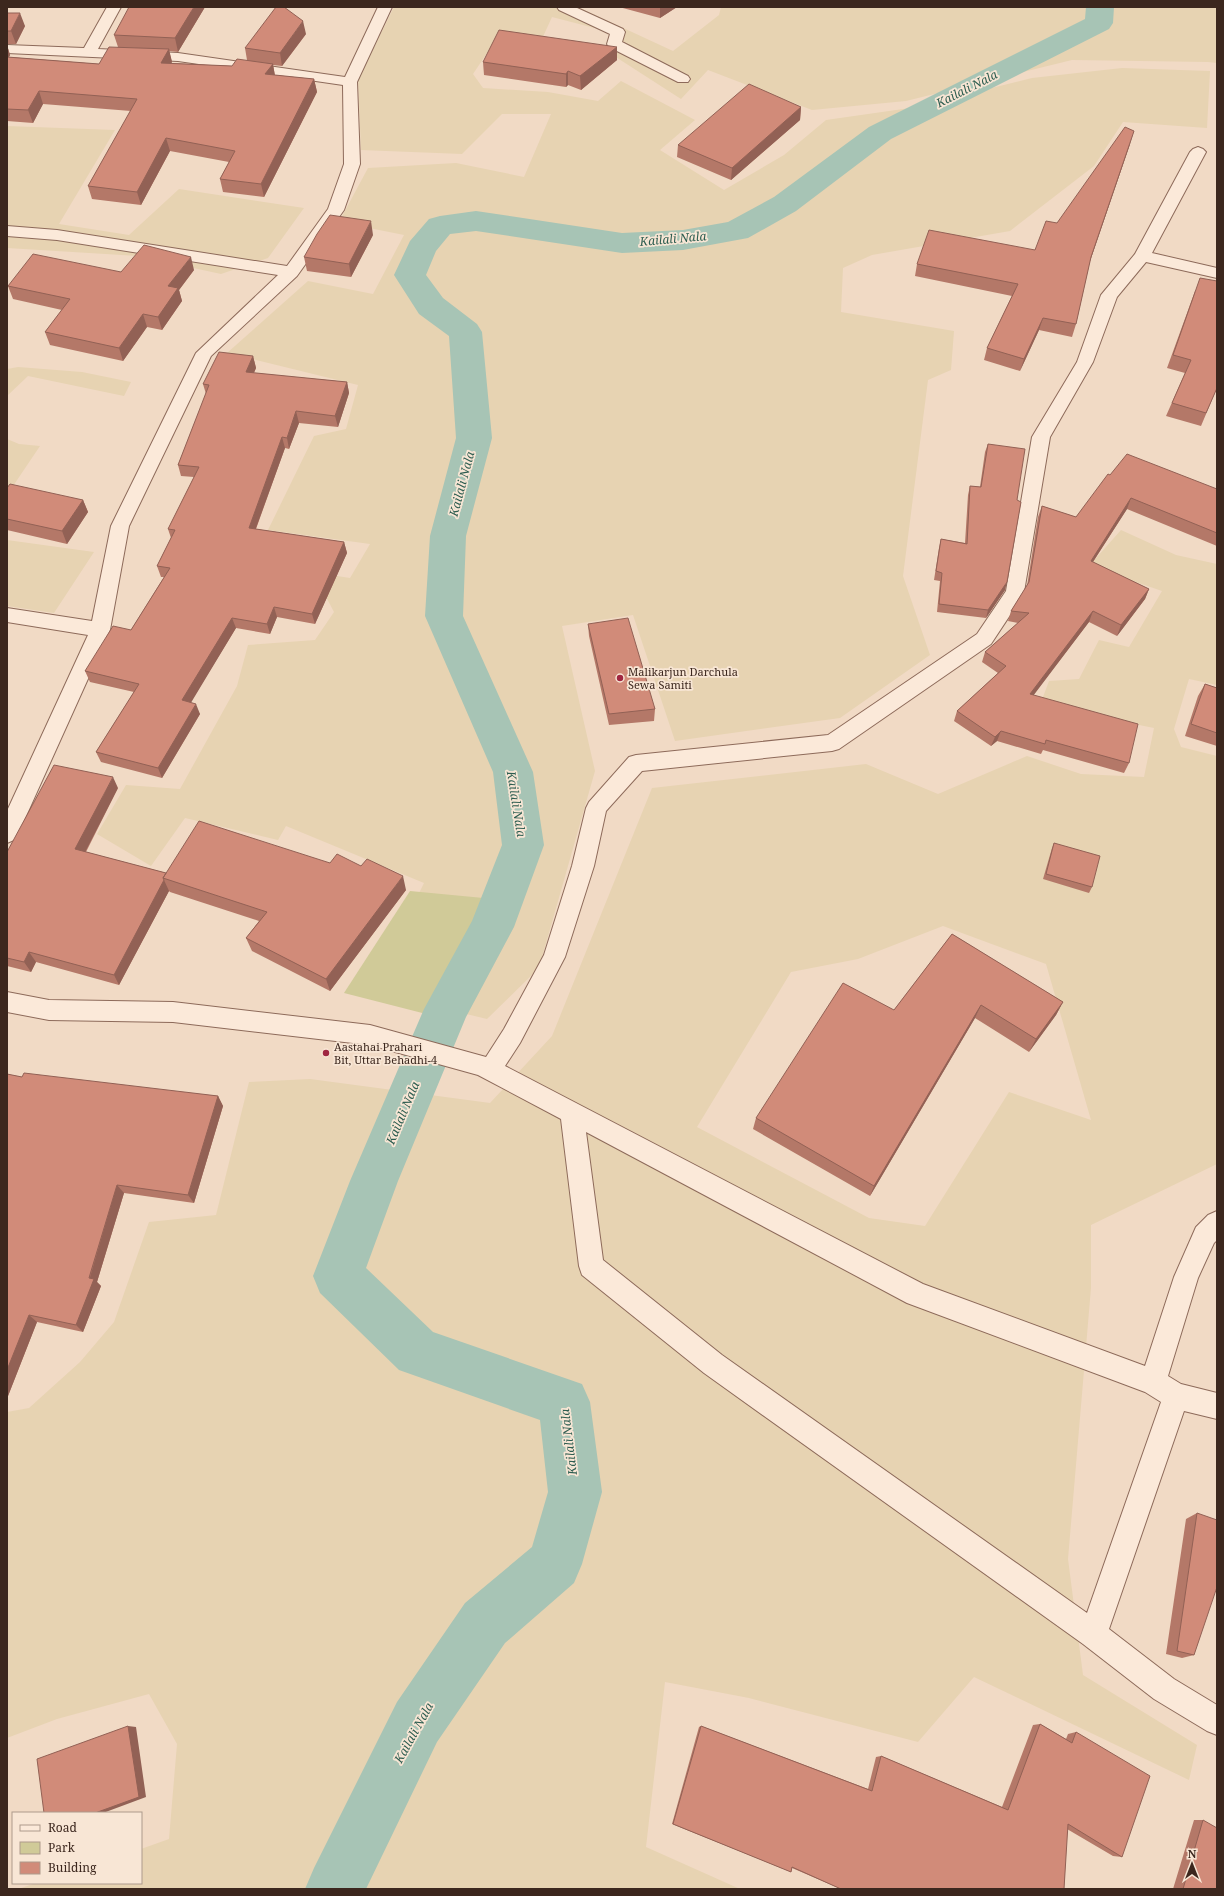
<svg xmlns="http://www.w3.org/2000/svg" width="1224" height="1896" font-family="'Noto Serif',serif">
<style>
.farmland{fill:#e7d3b2;fill-rule:evenodd}
.green{fill:#d0ca98}
.lines{fill:none;stroke-linecap:round;stroke-linejoin:round}
.canal{fill:#a7c4b5;fill-rule:evenodd}
.minor-casing{stroke:#8d6a5a;stroke-width:2}
.minor{fill:#fbe9d9;fill-rule:evenodd}
.wall{fill:#b47868}
.shaded-wall{fill:#926155}
.building{fill:#d18b79;stroke:#926155}
.poi-dot{fill:#a02641;stroke:#f8e6d5;stroke-width:1.5}
.labels{text-anchor:middle;stroke-width:3.5;stroke-linejoin:round;paint-order:stroke}
.poi-label{font-size:11px;fill:#3c271e;stroke:#f8e6d5;text-anchor:start}
.water-label{font-size:12px;font-style:italic;fill:#2d5d50;stroke:#f8e6d5}
</style>
<rect width="100%" height="100%" fill="#f1dac5"/>
<path class="farmland" d="M 394,7 L 578,7 L 673,51 L 719,15 L 721,7 L 1217,7 L 1217,63 L 1208,62 L 1072,60 L 906,101 L 812,110 L 708,70 L 681,99 L 608,52 L 610,32 L 552,17 L 541,41 L 497,38 L 473,74 L 483,88 L 548,92 L 598,101 L 621,81 L 695,120 L 660,150 L 724,190 L 784,155 L 826,120 L 910,108 L 1032,78 L 1122,68 L 1210,71 L 1207,128 L 1123,122 L 1094,166 L 1010,231 L 872,255 L 843,268 L 841,312 L 954,331 L 951,370 L 928,380 L 903,576 L 930,655 L 840,718 L 675,741 L 633,615 L 562,626 L 595,771 L 539,968 L 487,1019 L 371,991 L 424,883 L 286,826 L 278,840 L 185,818 L 151,866 L 97,834 L 126,785 L 180,789 L 237,686 L 248,645 L 315,640 L 334,612 L 324,593 L 273,566 L 350,578 L 370,544 L 268,530 L 314,436 L 346,429 L 358,385 L 227,353 L 308,281 L 373,294 L 404,235 L 339,222 L 368,168 L 456,163 L 524,177 L 551,114 L 502,114 L 462,154 L 361,150 L 358,80 Z
M 7,126 L 115,130 L 59,224 L 129,235 L 179,189 L 304,208 L 268,258 L 221,274 L 138,256 L 7,248 Z
M 18,367 L 82,372 L 131,382 L 124,396 L 28,376 L 7,396 L 7,369 Z
M 7,439 L 19,444 L 40,446 L 7,495 Z
M 1121,530 L 1176,555 L 1217,564 L 1217,685 L 1189,679 L 1174,729 L 1181,747 L 1217,756 L 1217,1164 L 1091,1225 L 1091,1288 L 1068,1559 L 1083,1675 L 1197,1745 L 1189,1780 L 974,1677 L 918,1742 L 749,1698 L 665,1682 L 646,1847 L 740,1889 L 18,1889 L 36,1883 L 141,1883 L 141,1849 L 169,1839 L 177,1744 L 149,1694 L 57,1719 L 7,1738 L 7,1412 L 29,1408 L 80,1362 L 114,1322 L 149,1222 L 216,1215 L 249,1082 L 310,1079 L 490,1103 L 552,1036 L 652,788 L 866,764 L 938,794 L 1027,756 L 1081,774 L 1144,777 L 1154,728 L 1040,705 L 1049,681 L 1079,679 L 1099,640 L 1129,647 L 1162,591 L 1089,566 ZM 943,926 L 1046,964 L 1091,1120 L 1009,1092 L 925,1226 L 869,1218 L 697,1127 L 791,972 L 858,959 Z
M 7,540 L 94,552 L 54,613 L 7,606 Z"/>
<path class="green" d="M 410,891 L 494,899 L 434,1016 L 344,993 Z"/>
<g class="lines">
<path class="canal" d="M 1086,7 L 1114,7 L 1113,23 L 1109,29 L 891,139 L 796,211 L 748,238 L 683,250 L 622,253 L 476,231 L 450,234 L 436,251 L 426,275 L 443,298 L 477,324 L 482,332 L 492,438 L 466,536 L 463,616 L 533,772 L 544,845 L 514,927 L 466,1017 L 398,1181 L 366,1268 L 433,1332 L 582,1384 L 590,1402 L 602,1492 L 582,1564 L 574,1583 L 505,1643 L 437,1742 L 366,1889 L 305,1889 L 314,1868 L 397,1702 L 465,1603 L 532,1547 L 548,1492 L 540,1420 L 399,1370 L 320,1293 L 313,1276 L 350,1181 L 424,1009 L 472,921 L 502,845 L 493,772 L 425,616 L 430,536 L 456,438 L 449,336 L 419,314 L 394,275 L 410,241 L 429,219 L 440,216 L 476,211 L 622,233 L 683,230 L 728,222 L 774,197 L 869,127 L 1085,19 Z"/>
<defs>
<path id="minor" d="M 107,7 L 121,7 L 98,49 L 178,53 L 345,77 L 378,7 L 392,7 L 357,82 L 360,164 L 344,210 L 297,276 L 211,356 L 129,526 L 110,630 L 18,834 L 14,840 L 7,843 L 7,811 L 88,635 L 7,622 L 7,608 L 92,621 L 111,526 L 196,353 L 278,275 L 57,240 L 7,236 L 7,226 L 57,230 L 287,266 L 328,209 L 344,164 L 343,85 L 178,61 L 7,53 L 7,45 L 84,48 Z
M 557,7 L 575,7 L 623,29 L 625,32 L 622,42 L 688,76 L 690,79 L 688,82 L 678,82 L 609,47 L 607,44 L 610,34 L 559,10 Z
M 1198,147 L 1203,149 L 1206,152 L 1152,253 L 1217,268 L 1217,278 L 1146,262 L 1117,297 L 1093,362 L 1050,437 L 1024,592 L 1022,597 L 991,644 L 839,749 L 832,751 L 642,771 L 606,811 L 594,866 L 565,957 L 520,1043 L 505,1066 L 923,1284 L 1145,1366 L 1174,1277 L 1196,1227 L 1208,1215 L 1217,1211 L 1217,1240 L 1214,1243 L 1198,1278 L 1168,1376 L 1181,1384 L 1217,1393 L 1217,1419 L 1184,1411 L 1109,1629 L 1174,1679 L 1217,1705 L 1217,1735 L 1207,1731 L 1154,1699 L 1083,1644 L 704,1373 L 582,1275 L 579,1266 L 561,1119 L 478,1075 L 370,1045 L 173,1022 L 49,1020 L 7,1012 L 7,992 L 49,1000 L 173,1002 L 370,1025 L 486,1057 L 504,1029 L 544,955 L 572,866 L 586,808 L 589,802 L 629,757 L 636,755 L 828,735 L 977,634 L 1006,591 L 1032,437 L 1077,362 L 1101,295 L 1135,254 L 1190,152 L 1193,149 ZM 586,1132 L 907,1303 L 1145,1392 L 1161,1402 L 1087,1613 L 722,1355 L 603,1260 Z"/>
</defs>
<use href="#minor" class="minor-casing"/>
<use href="#minor" class="minor"/>
</g>
<path class="wall" d="M 205,7 L 178,52 L 169,51 L 172,62 L 171,63 L 232,66 L 247,60 L 245,48 L 306,34 L 282,66 L 273,65 L 275,75 L 314,79 L 317,92 L 264,197 L 223,192 L 220,179 L 229,162 L 170,151 L 141,205 L 92,199 L 88,186 L 131,111 L 43,104 L 33,123 L 7,121 L 7,45 L 10,55 L 9,57 L 99,64 L 118,47 L 114,35 Z
M 619,7 L 677,7 L 660,18 Z
M 7,13 L 25,26 L 16,44 L 7,44 Z
M 617,47 L 617,60 L 581,90 L 568,85 L 566,87 L 484,75 L 483,62 Z
M 801,107 L 800,120 L 731,180 L 677,157 L 678,145 Z
M 1130,144 L 1090,261 L 1076,324 L 1072,337 L 1039,330 L 1020,371 L 984,360 L 987,348 L 1012,296 L 915,276 L 917,264 L 1035,250 L 1057,223 Z
M 373,235 L 351,277 L 307,271 L 304,257 Z
M 194,270 L 179,290 L 182,301 L 162,330 L 147,327 L 123,361 L 50,345 L 45,332 L 62,310 L 13,299 L 8,286 L 121,272 Z
M 1195,291 L 1217,388 L 1201,426 L 1166,416 L 1185,373 L 1167,368 Z
M 253,356 L 256,368 L 254,373 L 347,382 L 349,393 L 338,427 L 299,423 L 289,449 L 285,448 L 256,529 L 344,542 L 347,553 L 315,624 L 277,617 L 270,634 L 236,628 L 190,703 L 200,714 L 162,778 L 101,762 L 96,752 L 134,692 L 90,682 L 85,671 L 131,630 L 164,577 L 161,577 L 157,566 L 171,538 L 168,529 L 194,477 L 181,476 L 178,465 L 206,394 L 203,384 Z
M 988,444 L 1005,590 L 986,618 L 937,612 L 940,581 L 934,580 L 939,548 L 941,539 L 965,543 L 968,495 L 970,486 L 980,487 L 985,452 Z
M 1110,475 L 1217,489 L 1217,546 L 1127,509 L 1093,562 L 1149,589 L 1145,599 L 1117,636 L 1089,622 L 1033,695 L 1129,763 L 1124,773 L 1043,750 L 1041,754 L 997,741 L 991,746 L 954,721 L 957,711 L 998,673 L 982,662 L 985,652 L 1018,623 L 1008,621 L 1011,611 L 1027,586 L 1038,517 L 1042,506 L 1076,517 Z
M 7,488 L 83,500 L 88,512 L 67,544 L 7,530 Z
M 588,624 L 655,709 L 654,721 L 609,725 L 589,636 Z
M 1205,684 L 1217,688 L 1217,746 L 1185,736 L 1198,696 Z
M 118,788 L 86,852 L 166,873 L 406,890 L 330,991 L 252,951 L 246,938 L 259,921 L 170,892 L 169,891 L 119,985 L 36,962 L 31,972 L 7,966 L 7,852 Z
M 1054,843 L 1092,887 L 1089,893 L 1043,879 L 1052,848 Z
M 952,934 L 1063,1002 L 1056,1015 L 1029,1052 L 975,1018 L 870,1196 L 753,1129 L 756,1118 L 894,1010 Z
M 7,1074 L 22,1077 L 218,1096 L 223,1106 L 194,1203 L 124,1193 L 97,1282 L 101,1286 L 83,1332 L 37,1322 L 8,1396 L 7,1395 Z
M 1197,1513 L 1194,1655 L 1182,1658 L 1166,1654 L 1186,1519 Z
M 1040,1724 L 1066,1739 L 1068,1734 L 1076,1732 L 1122,1857 L 1113,1856 L 1067,1829 L 1064,1889 L 841,1889 L 792,1868 L 791,1872 L 672,1824 L 699,1727 L 701,1726 L 868,1789 L 876,1757 L 881,1756 L 1002,1807 L 1033,1725 Z
M 1194,1820 L 1203,1820 L 1217,1889 L 1173,1889 Z"/>
<path class="shaded-wall" d="M 194,7 L 205,7 L 178,52 L 175,38 Z
M 660,7 L 677,7 L 660,18 Z
M 20,13 L 25,26 L 16,44 L 11,31 Z
M 303,21 L 306,34 L 282,66 L 280,53 Z
M 7,45 L 10,55 L 7,61 Z
M 617,47 L 617,60 L 581,90 L 580,76 Z
M 169,49 L 172,62 L 164,76 L 161,63 Z
M 273,64 L 275,77 L 265,74 Z
M 568,71 L 568,85 L 566,87 L 566,74 Z
M 314,79 L 317,92 L 264,197 L 261,184 Z
M 39,91 L 43,104 L 33,123 L 28,110 Z
M 801,107 L 800,120 L 731,180 L 732,168 Z
M 1134,131 L 1130,144 L 1087,270 L 1091,257 Z
M 166,138 L 170,151 L 141,205 L 137,192 Z
M 371,221 L 373,235 L 351,277 L 349,264 Z
M 191,257 L 194,270 L 179,290 L 182,301 L 162,330 L 158,317 L 168,286 Z
M 143,314 L 147,327 L 123,361 L 119,348 Z
M 1043,318 L 1039,330 L 1020,371 L 1024,359 Z
M 253,356 L 256,368 L 249,383 L 246,372 Z
M 347,382 L 349,393 L 338,427 L 335,416 Z
M 296,411 L 299,423 L 289,449 L 287,438 Z
M 282,437 L 285,448 L 252,539 L 249,528 Z
M 1131,498 L 1127,509 L 1087,571 L 1091,561 Z
M 83,500 L 88,512 L 67,544 L 62,531 Z
M 344,542 L 347,553 L 315,624 L 312,614 Z
M 1007,582 L 1005,590 L 986,618 L 988,610 Z
M 1149,589 L 1145,599 L 1117,636 L 1121,625 Z
M 274,607 L 277,617 L 270,634 L 267,624 Z
M 1093,611 L 1089,622 L 1027,704 L 1030,694 Z
M 232,618 L 236,628 L 186,711 L 182,700 Z
M 196,704 L 200,714 L 162,778 L 158,768 Z
M 1001,731 L 997,741 L 991,746 L 995,737 Z
M 113,777 L 118,788 L 81,860 L 75,849 Z
M 403,876 L 406,890 L 330,991 L 326,979 Z
M 164,880 L 169,891 L 119,985 L 114,975 Z
M 29,952 L 36,962 L 31,972 L 24,962 Z
M 1063,1002 L 1056,1015 L 1029,1052 L 1036,1039 Z
M 981,1005 L 975,1018 L 870,1196 L 874,1186 Z
M 218,1096 L 223,1106 L 194,1203 L 188,1195 Z
M 117,1185 L 124,1193 L 97,1282 L 101,1286 L 83,1332 L 76,1325 Z
M 29,1315 L 37,1322 L 8,1396 L 7,1395 L 7,1370 Z
M 128,1726 L 136,1727 L 146,1797 L 103,1813 L 95,1813 Z"/>
<path class="building" d="M 129,7 L 194,7 L 175,38 L 114,35 Z
M 276,7 L 284,7 L 303,21 L 280,53 L 245,48 Z
M 7,13 L 20,13 L 11,31 L 7,31 Z
M 499,30 L 617,47 L 580,76 L 568,71 L 566,74 L 483,62 Z
M 109,47 L 169,49 L 161,63 L 232,66 L 237,59 L 273,64 L 265,74 L 314,79 L 261,184 L 220,179 L 235,151 L 166,138 L 137,192 L 88,186 L 137,99 L 39,91 L 28,110 L 7,109 L 7,57 L 99,64 Z
M 749,84 L 801,107 L 732,168 L 678,145 Z
M 1125,127 L 1134,131 L 1091,257 L 1076,324 L 1043,318 L 1024,359 L 987,348 L 1018,284 L 917,264 L 929,230 L 1035,250 L 1046,221 L 1057,223 Z
M 330,215 L 371,221 L 349,264 L 304,257 L 317,234 Z
M 144,245 L 191,257 L 168,286 L 178,288 L 158,317 L 143,314 L 119,348 L 45,332 L 70,299 L 8,286 L 33,254 L 121,272 Z
M 1200,278 L 1217,281 L 1217,388 L 1206,413 L 1172,403 L 1191,360 L 1173,355 Z
M 219,352 L 253,356 L 246,372 L 347,382 L 335,416 L 296,411 L 287,438 L 282,437 L 249,528 L 344,542 L 312,614 L 274,607 L 267,624 L 232,618 L 182,700 L 196,704 L 158,768 L 96,752 L 139,684 L 85,671 L 113,626 L 131,630 L 170,568 L 157,566 L 175,530 L 168,529 L 199,467 L 178,465 L 209,385 L 203,384 Z
M 988,444 L 1025,449 L 1017,500 L 1021,502 L 1007,582 L 988,610 L 939,604 L 942,573 L 936,571 L 941,539 L 967,544 L 970,486 L 981,487 Z
M 1127,454 L 1217,489 L 1217,533 L 1131,498 L 1091,561 L 1149,589 L 1121,625 L 1093,611 L 1030,694 L 1138,724 L 1129,763 L 1046,740 L 1045,744 L 1001,731 L 995,737 L 957,711 L 1006,666 L 985,652 L 1029,613 L 1011,611 L 1029,582 L 1042,506 L 1076,517 L 1108,474 L 1110,475 Z
M 10,484 L 83,500 L 62,531 L 7,519 L 7,488 Z
M 628,618 L 655,709 L 609,714 L 588,624 Z
M 1205,684 L 1217,688 L 1217,733 L 1191,724 Z
M 54,765 L 113,777 L 75,849 L 166,873 L 163,878 L 164,880 L 114,975 L 29,952 L 24,962 L 7,958 L 7,852 Z
M 199,821 L 330,863 L 337,854 L 361,866 L 367,859 L 403,876 L 326,979 L 246,938 L 267,912 L 163,878 Z
M 1054,843 L 1100,856 L 1092,887 L 1046,874 Z
M 952,934 L 1063,1002 L 1036,1039 L 981,1005 L 874,1186 L 756,1118 L 843,983 L 894,1010 Z
M 24,1073 L 218,1096 L 188,1195 L 117,1185 L 89,1278 L 94,1279 L 76,1325 L 29,1315 L 7,1370 L 7,1074 L 22,1077 Z
M 1197,1513 L 1217,1520 L 1217,1587 L 1194,1655 L 1177,1651 Z
M 1040,1724 L 1072,1743 L 1076,1732 L 1150,1776 L 1122,1857 L 1068,1824 L 1064,1889 L 841,1889 L 792,1867 L 791,1872 L 673,1824 L 701,1726 L 872,1791 L 881,1756 L 1008,1810 Z
M 128,1726 L 139,1797 L 95,1813 L 44,1813 L 37,1759 Z
M 1203,1820 L 1217,1828 L 1217,1889 L 1183,1889 Z"/>
<g class="poi-dot">
<circle cx="620" cy="678" r="4"/>
<circle cx="326" cy="1053" r="4"/>
</g>
<g class="labels">
<g class="poi-label">
<text x="628" y="676">Malikarjun Darchula<tspan x="628" dy="13">Sewa Samiti</tspan></text>
<text x="334" y="1051">Aastahai Prahari<tspan x="334" dy="13">Bit, Uttar Behadhi-4</tspan></text>
</g>
<g class="water-label">
<text transform="translate(967 89) rotate(-27)" y="4">Kailali Nala</text>
<text transform="translate(673 239) rotate(-5)" y="4">Kailali Nala</text>
<text transform="translate(462 484) rotate(-75)" y="4">Kailali Nala</text>
<text transform="translate(516 804) rotate(81)" y="4">Kailali Nala</text>
<text transform="translate(403 1113) rotate(-67)" y="4">Kailali Nala</text>
<text transform="translate(569 1442) rotate(-97)" y="4">Kailali Nala</text>
<text transform="translate(414 1733) rotate(-61)" y="4">Kailali Nala</text>
</g>
</g>
<rect width="1224" height="1896" fill="none" stroke="#3c271e" stroke-width="16"/>
<rect x="12" y="1812" width="130" height="72" fill="#f8e6d5" stroke="#ad9a8c"/>
<rect x="20" y="1825" width="20" height="6" fill="#fbe9d9" stroke="#ad9a8c"/>
<text x="48" y="1832" font-size="12" fill="#3c271e">Road</text>
<rect x="20" y="1842" width="20" height="12" fill="#d0ca98" stroke="#ad9a8c"/>
<text x="48" y="1852" font-size="12" fill="#3c271e">Park</text>
<rect x="20" y="1862" width="20" height="12" fill="#d18b79" stroke="#ad9a8c"/>
<text x="48" y="1872" font-size="12" fill="#3c271e">Building</text>
<g transform="translate(1192 1864)" stroke="#f8e6d5" stroke-width="3" paint-order="stroke">
<path d="M0-3L7 15L0 10L-7 15Z" fill="#3c271e"/>
<text y="-6" font-size="11" font-weight="bold" text-anchor="middle" fill="#3c271e">N</text>
</g>
</svg>
